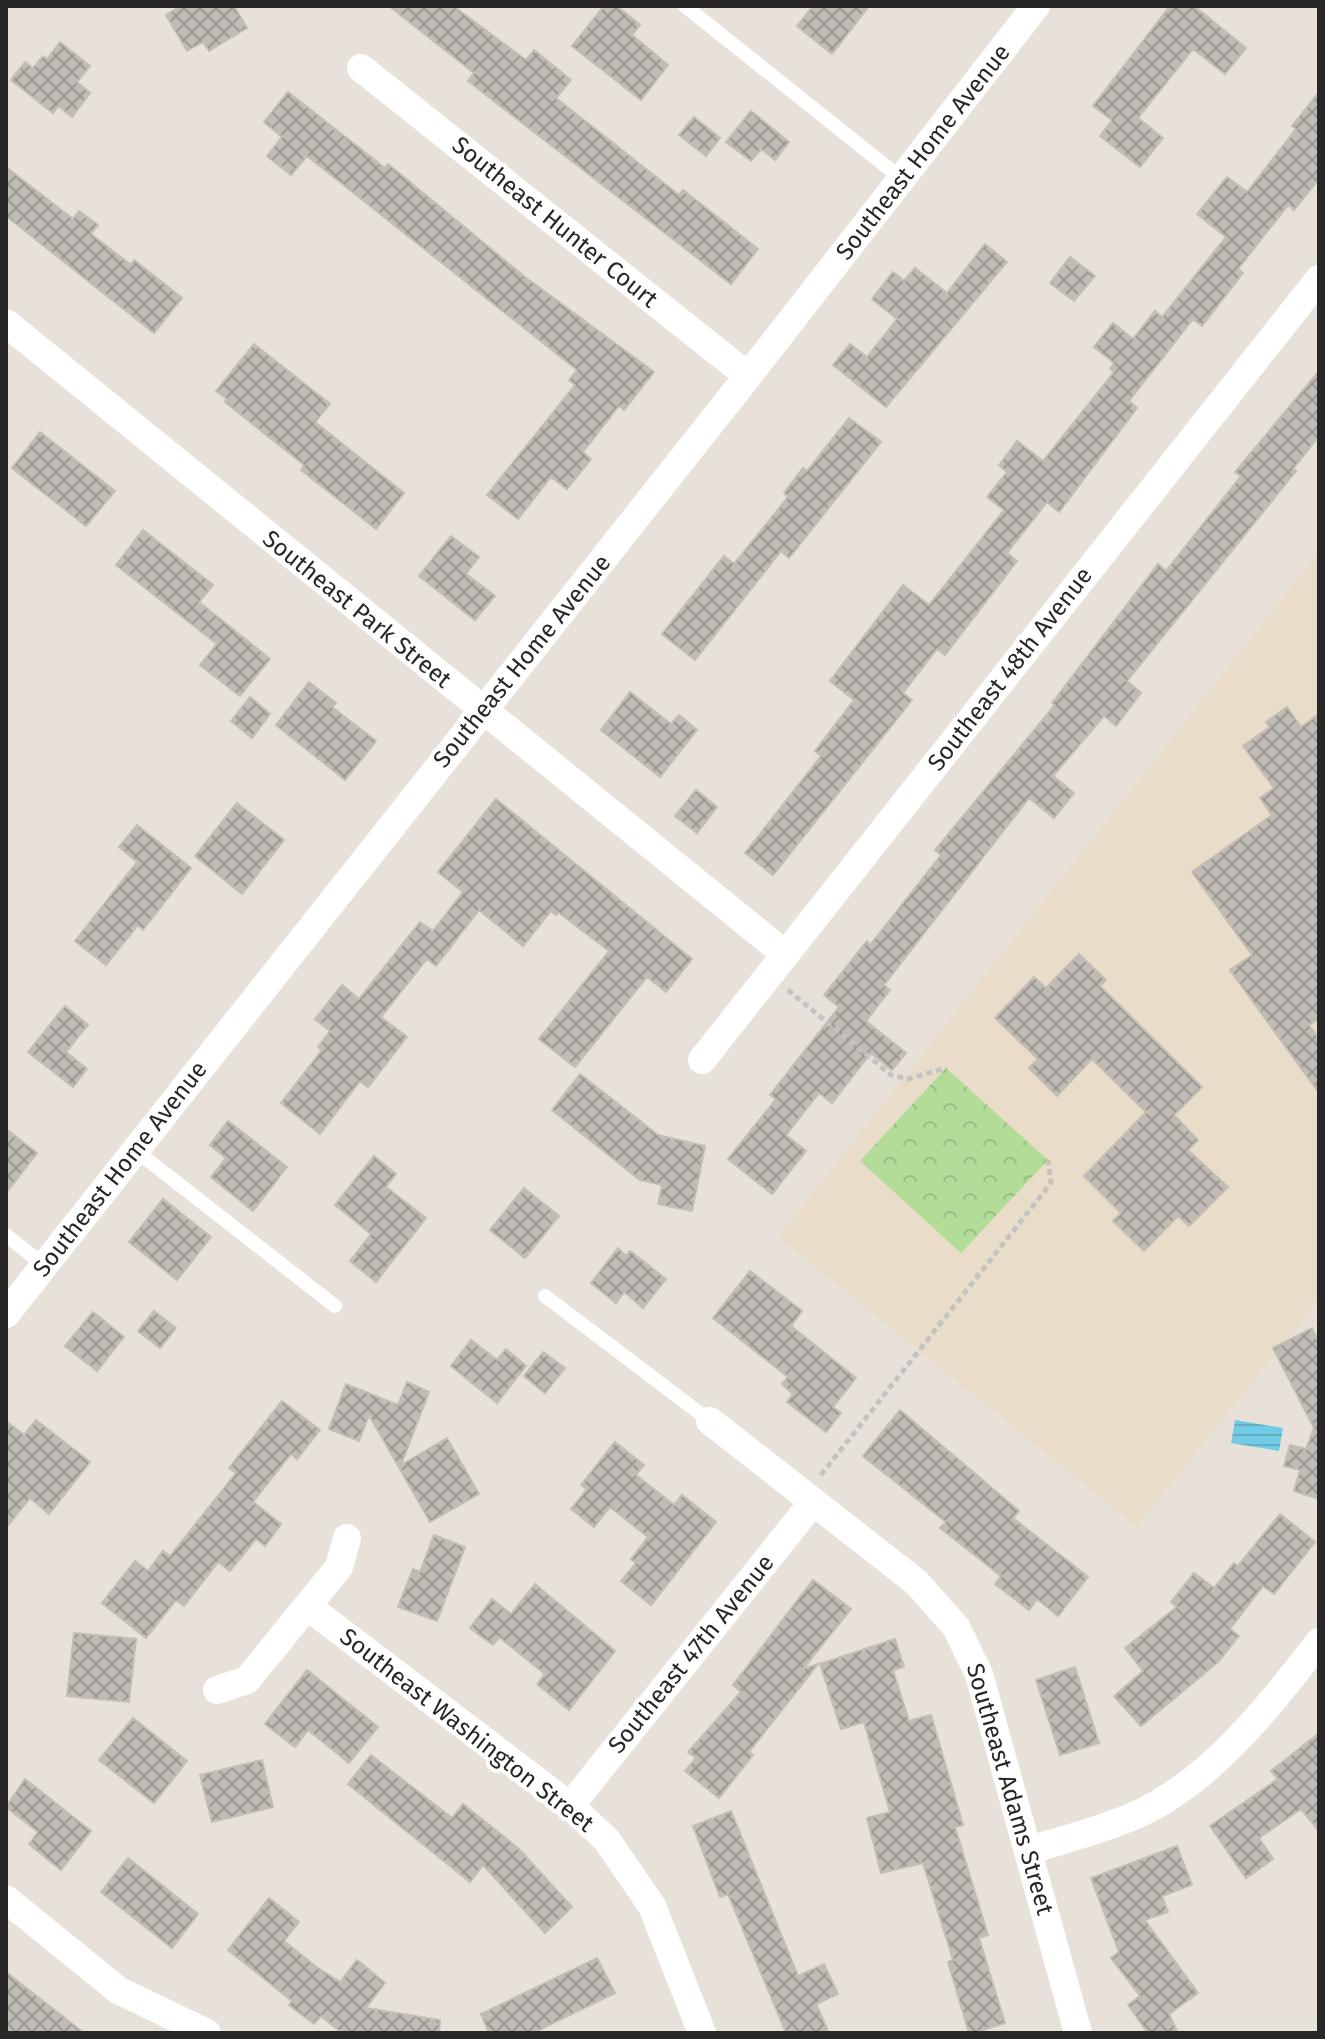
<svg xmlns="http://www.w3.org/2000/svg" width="1325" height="2039" font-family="'Fira Sans',sans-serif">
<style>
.education{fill:#e9ddc9}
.park{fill:url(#park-crowns)}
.water{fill:url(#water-rules)}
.building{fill:url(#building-cross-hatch);stroke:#c3bdb3;stroke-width:2}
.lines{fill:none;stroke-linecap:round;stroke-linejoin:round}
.path{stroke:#c3c3c3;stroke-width:5;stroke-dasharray:6 4;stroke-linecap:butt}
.lane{stroke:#fff;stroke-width:14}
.street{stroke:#fff;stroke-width:28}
.labels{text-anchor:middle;stroke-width:8;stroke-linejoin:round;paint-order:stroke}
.street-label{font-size:24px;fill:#272727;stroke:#fff}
</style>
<defs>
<pattern id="park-crowns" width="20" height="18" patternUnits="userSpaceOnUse" patternTransform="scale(2)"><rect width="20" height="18" fill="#b2dc98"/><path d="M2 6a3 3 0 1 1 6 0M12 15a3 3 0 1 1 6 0" fill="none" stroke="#99bd83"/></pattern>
<pattern id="water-rules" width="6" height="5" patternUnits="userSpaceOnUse" patternTransform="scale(2)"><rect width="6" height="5" fill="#72cbe4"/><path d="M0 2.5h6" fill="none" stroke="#63aec4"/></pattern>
<pattern id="building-cross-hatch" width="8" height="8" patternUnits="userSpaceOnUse" patternTransform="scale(2)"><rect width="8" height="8" fill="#c1bbb6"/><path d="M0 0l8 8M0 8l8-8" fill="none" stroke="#9d9894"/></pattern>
</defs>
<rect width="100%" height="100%" fill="#e8e1d9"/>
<path class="education" d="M 1319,552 L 1319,1299 L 1137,1527 L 778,1237 Z"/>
<path class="park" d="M 946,1068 L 1048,1160 L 961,1253 L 860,1161 Z"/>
<path class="water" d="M 1235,1420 L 1283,1428 L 1279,1451 L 1231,1443 Z"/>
<path class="building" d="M 181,6 L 234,6 L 247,28 L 209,51 L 203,42 L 187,51 L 166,15 Z
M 389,6 L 453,6 L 526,60 L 534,50 L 571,80 L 556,98 L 679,195 L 683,190 L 758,249 L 731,284 L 468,81 L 474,73 Z
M 604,6 L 617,6 L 640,25 L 632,35 L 668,65 L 641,100 L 572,46 Z
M 813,6 L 869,6 L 832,54 L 797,26 Z
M 1170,6 L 1194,6 L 1246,48 L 1225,74 L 1193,49 L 1138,118 L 1163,138 L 1140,167 L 1100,136 L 1112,120 L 1093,106 Z
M 60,42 L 90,66 L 77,82 L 90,93 L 72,117 L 58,106 L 53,113 L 11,80 L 25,62 L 33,68 L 43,56 L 47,59 Z
M 288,92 L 385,168 L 388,164 L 525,277 L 654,372 L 624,410 L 619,406 L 583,452 L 591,459 L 567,489 L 551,477 L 518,519 L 487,495 L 575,385 L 569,380 L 577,370 L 307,156 L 291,175 L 267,156 L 282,137 L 264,122 Z
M 1319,92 L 1319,179 L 1294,210 L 1288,205 L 1238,269 L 1243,273 L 1202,326 L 1193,319 L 1129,401 L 1137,408 L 1059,512 L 1047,502 L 1007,553 L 1017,561 L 945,655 L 937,649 L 903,693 L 912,700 L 773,875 L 745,853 L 821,756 L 815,751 L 854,700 L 830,681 L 903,585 L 929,605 L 1004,510 L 987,497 L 1007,472 L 999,465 L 1017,441 L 1043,461 L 1114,372 L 1110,369 L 1114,363 L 1094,347 L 1113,323 L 1133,339 L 1155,311 L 1162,317 L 1226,237 L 1197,214 L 1227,177 L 1247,192 L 1296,129 L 1292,126 Z
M 751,111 L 789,142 L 775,160 L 761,149 L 751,161 L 726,142 Z
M 694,117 L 720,138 L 706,156 L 679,135 Z
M 6,167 L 73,219 L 79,211 L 98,225 L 91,234 L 131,265 L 134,260 L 182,298 L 154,333 L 6,216 Z
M 985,244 L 1007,262 L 886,407 L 833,365 L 850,344 L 867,357 L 897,319 L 872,299 L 893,272 L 904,281 L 915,268 L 947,293 Z
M 1070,257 L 1095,276 L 1074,301 L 1050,283 Z
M 254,344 L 330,404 L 315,422 L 404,493 L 376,529 L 301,470 L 304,465 L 225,402 L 227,399 L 216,391 Z
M 1319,371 L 1319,436 L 1293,469 L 1296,471 L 1127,681 L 1141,693 L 1116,726 L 1104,716 L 1053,776 L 1074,793 L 1054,818 L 1029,798 L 884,985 L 890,990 L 866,1021 L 906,1053 L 892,1070 L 871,1053 L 832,1103 L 819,1093 L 786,1135 L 806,1151 L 772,1194 L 728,1159 L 776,1099 L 770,1095 L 839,1007 L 824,995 L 867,941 L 870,945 L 941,855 L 935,850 L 1055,705 L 1052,703 L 1158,564 L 1166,571 L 1241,476 L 1235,472 Z
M 849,418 L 881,442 L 789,558 L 781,551 L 695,660 L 662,634 L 724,556 L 734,564 L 788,497 L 784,493 L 803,468 L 807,471 Z
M 40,432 L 115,491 L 86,526 L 12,468 Z
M 143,530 L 213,585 L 199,602 L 270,659 L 240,696 L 200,665 L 217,644 L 116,565 Z
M 451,536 L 479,557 L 466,574 L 495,596 L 475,620 L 419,576 Z
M 309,682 L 336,703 L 332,707 L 376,741 L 345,780 L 276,725 Z
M 630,692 L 671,724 L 679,715 L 697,730 L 660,777 L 601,730 Z
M 250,697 L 270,714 L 252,738 L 231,721 Z
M 1287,707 L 1301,727 L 1319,714 L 1319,1018 L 1309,1025 L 1319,1039 L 1319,1093 L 1230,970 L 1252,955 L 1192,872 L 1272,815 L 1260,798 L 1274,788 L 1243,746 L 1270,727 L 1266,722 Z
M 696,790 L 717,807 L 697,833 L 675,816 Z
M 496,799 L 692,959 L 666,992 L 647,977 L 575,1067 L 539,1039 L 609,951 L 558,912 L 556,915 L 551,911 L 523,946 L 479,910 L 436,966 L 427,959 L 381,1017 L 407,1037 L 368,1087 L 360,1081 L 320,1134 L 281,1103 L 322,1050 L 318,1047 L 330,1031 L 315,1019 L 342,985 L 359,999 L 420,922 L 433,931 L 463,892 L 438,872 Z
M 237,803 L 284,840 L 242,894 L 195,856 Z
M 137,825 L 191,868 L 143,930 L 138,925 L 106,965 L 75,941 L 137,862 L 119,847 Z
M 1079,954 L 1106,980 L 1100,986 L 1202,1087 L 1174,1115 L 1198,1140 L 1188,1150 L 1228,1187 L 1189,1226 L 1178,1216 L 1144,1251 L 1113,1221 L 1121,1213 L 1084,1176 L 1146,1112 L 1092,1059 L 1057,1096 L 1029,1068 L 1038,1059 L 995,1018 L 1034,977 L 1046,988 Z
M 65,1006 L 88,1025 L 66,1052 L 87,1069 L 73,1087 L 28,1052 Z
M 580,1074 L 658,1135 L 705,1146 L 692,1211 L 658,1204 L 662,1185 L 640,1180 L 552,1110 Z
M 228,1121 L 287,1167 L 253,1211 L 211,1177 L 226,1158 L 210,1145 Z
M 6,1129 L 37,1153 L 6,1193 Z
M 374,1156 L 396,1174 L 386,1187 L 426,1218 L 376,1282 L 350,1261 L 371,1234 L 335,1205 Z
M 524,1188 L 559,1216 L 525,1258 L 490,1230 Z
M 163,1199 L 211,1237 L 177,1280 L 129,1242 Z
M 618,1248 L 626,1256 L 630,1251 L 666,1279 L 643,1308 L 624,1292 L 616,1303 L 591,1283 Z
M 750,1271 L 802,1311 L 791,1326 L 856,1378 L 833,1407 L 841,1413 L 826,1432 L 787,1402 L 793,1394 L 782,1384 L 788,1377 L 713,1318 Z
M 154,1311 L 176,1328 L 160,1348 L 138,1331 Z
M 93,1312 L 124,1337 L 97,1371 L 65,1346 Z
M 1312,1328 L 1319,1343 L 1319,1499 L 1294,1491 L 1300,1470 L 1284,1466 L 1290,1445 L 1306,1449 L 1314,1428 L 1273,1348 Z
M 471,1340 L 497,1360 L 506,1349 L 526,1366 L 497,1403 L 451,1366 Z
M 543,1352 L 565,1368 L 545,1393 L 524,1376 Z
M 407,1382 L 429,1392 L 401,1465 L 447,1438 L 479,1494 L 430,1522 L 369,1415 L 359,1441 L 329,1429 L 346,1384 L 398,1405 Z
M 282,1401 L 320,1430 L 297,1459 L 291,1454 L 253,1502 L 281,1524 L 265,1546 L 256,1539 L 230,1571 L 218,1562 L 184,1606 L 176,1600 L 146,1638 L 102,1603 L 135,1561 L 148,1571 L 163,1551 L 170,1556 L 236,1473 L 229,1468 Z
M 900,1410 L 1019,1511 L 1013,1518 L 1088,1577 L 1058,1616 L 1037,1599 L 1029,1610 L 995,1584 L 1001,1576 L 940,1528 L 946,1522 L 863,1456 Z
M 36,1420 L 90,1462 L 49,1514 L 30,1498 L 6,1528 L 6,1421 L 24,1435 Z
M 615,1442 L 644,1465 L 636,1475 L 674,1505 L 682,1495 L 716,1522 L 651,1605 L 621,1581 L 636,1563 L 631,1559 L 648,1537 L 610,1507 L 594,1527 L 571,1509 L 587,1489 L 581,1485 Z
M 1280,1514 L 1315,1542 L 1274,1594 L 1263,1586 L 1230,1629 L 1239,1636 L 1218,1662 L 1141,1726 L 1114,1696 L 1143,1671 L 1125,1648 L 1177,1607 L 1171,1602 L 1194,1573 L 1214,1588 L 1234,1563 L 1238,1566 Z
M 434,1535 L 465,1547 L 437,1621 L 398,1607 L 413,1569 L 420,1572 Z
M 813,1580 L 851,1609 L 803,1669 L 818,1664 L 749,1752 L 753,1755 L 719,1798 L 685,1771 L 696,1758 L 688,1752 L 741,1692 L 733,1685 Z
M 535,1584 L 615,1651 L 569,1710 L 537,1684 L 545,1674 L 499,1637 L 493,1645 L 470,1628 L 492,1599 L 511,1614 Z
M 74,1633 L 136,1639 L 129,1702 L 67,1696 Z
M 895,1639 L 904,1667 L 893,1670 L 909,1721 L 931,1715 L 963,1825 L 955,1827 L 988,1935 L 979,1938 L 1005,2023 L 973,2033 L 969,2033 L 948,1962 L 953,1960 L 923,1863 L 881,1873 L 867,1818 L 890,1812 L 864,1722 L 841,1729 L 820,1664 Z
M 1075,1667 L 1099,1743 L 1060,1755 L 1036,1680 Z
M 307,1670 L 378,1727 L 349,1763 L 308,1730 L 295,1747 L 265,1724 Z
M 133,1718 L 187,1761 L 154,1803 L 99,1760 Z
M 1319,1733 L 1319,1831 L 1301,1809 L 1259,1838 L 1273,1859 L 1246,1878 L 1210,1826 L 1278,1779 L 1271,1771 Z
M 371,1755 L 452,1818 L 463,1804 L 518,1848 L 572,1907 L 545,1933 L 483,1865 L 470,1882 L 348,1784 Z
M 262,1760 L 273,1807 L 212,1822 L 200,1775 Z
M 25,1779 L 91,1831 L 61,1870 L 29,1844 L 38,1832 L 6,1807 Z
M 731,1811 L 798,1976 L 824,1964 L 838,1994 L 816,2004 L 829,2033 L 786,2033 L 728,1894 L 720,1897 L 693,1826 Z
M 1177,1846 L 1192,1885 L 1162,1896 L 1168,1912 L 1145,1920 L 1198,1993 L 1169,2014 L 1178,2033 L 1148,2033 L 1128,2005 L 1140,1996 L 1111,1958 L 1119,1952 L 1091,1878 Z
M 128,1858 L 198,1914 L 172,1948 L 101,1892 Z
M 269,1898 L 299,1922 L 284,1941 L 318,1968 L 340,1982 L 357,1960 L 385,1983 L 366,2008 L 440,2020 L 439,2033 L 342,2033 L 321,2016 L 314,2024 L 289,2005 L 292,2001 L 228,1950 Z
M 597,1958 L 615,1993 L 533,2033 L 489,2033 L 481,2014 Z
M 6,1972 L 84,2033 L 6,2033 Z"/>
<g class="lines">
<path class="path" d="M 788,990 L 891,1075 L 908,1079 L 946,1068
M 821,1475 L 1051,1183 L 1048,1160"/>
<path class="lane" d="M 685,6 L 902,179
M 135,1150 L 335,1306
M 6,1235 L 45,1266
M 545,1296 L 710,1421"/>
<path class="street" d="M 361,68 L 748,376
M 6,323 L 785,954
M 702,1060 L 1319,279
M 6,1314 L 748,376 L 1036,6
M 710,1421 L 916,1582 L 956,1627 L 979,1674 L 1078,2033
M 307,1606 L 570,1806 L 606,1839 L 652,1906 L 702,2033
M 217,1690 L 247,1680 L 339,1567 L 347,1538
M 570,1806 L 813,1502
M 1030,1850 C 1066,1839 1102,1830 1136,1815 C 1212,1781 1269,1706 1319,1642
M 6,1899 L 118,1990 L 207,2033"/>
</g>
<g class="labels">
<g class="street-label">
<text transform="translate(923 152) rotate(-52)" y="8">Southeast Home Avenue</text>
<text transform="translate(555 222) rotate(39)" y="8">Southeast Hunter Court</text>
<text transform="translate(357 609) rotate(39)" y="8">Southeast Park Street</text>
<text transform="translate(522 661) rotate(-51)" y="8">Southeast Home Avenue</text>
<text transform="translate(1010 669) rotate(-52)" y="8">Southeast 48th Avenue</text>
<text transform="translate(120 1169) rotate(-52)" y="8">Southeast Home Avenue</text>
<text transform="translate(691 1654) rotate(-51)" y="8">Southeast 47th Avenue</text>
<text transform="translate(467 1730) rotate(38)" y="8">Southeast Washington Street</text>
<text transform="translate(1010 1789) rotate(74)" y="8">Southeast Adams Street</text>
</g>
</g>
<rect width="1325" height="2039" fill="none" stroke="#272727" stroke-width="16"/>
</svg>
